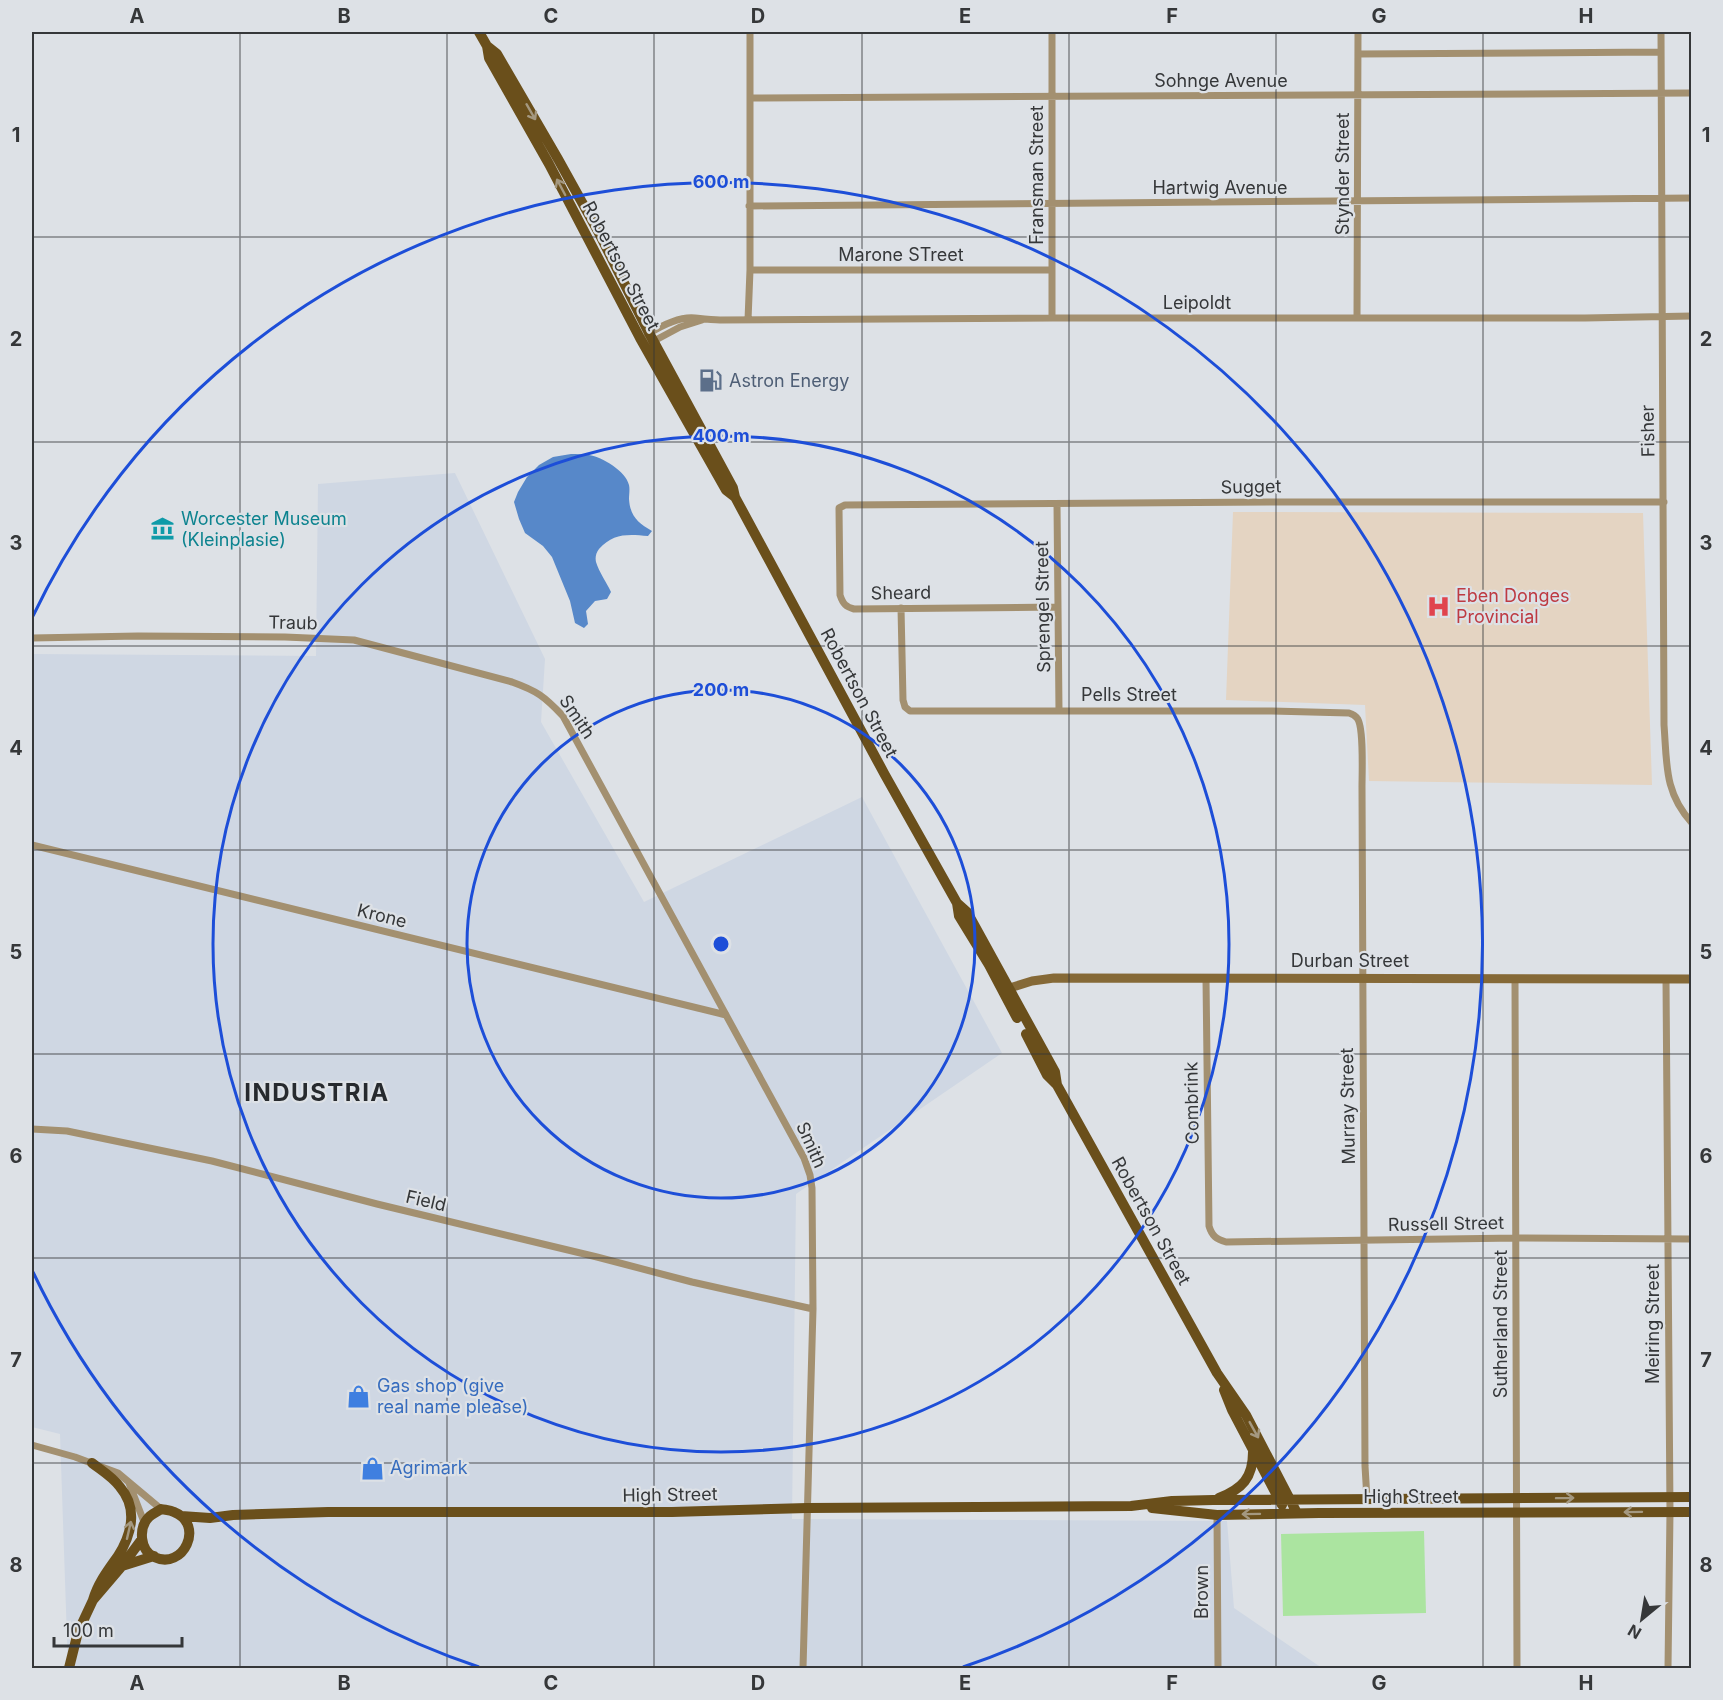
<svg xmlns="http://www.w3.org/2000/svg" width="1723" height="1700" font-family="Inter,sans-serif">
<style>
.built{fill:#cfd7e3}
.medical{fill:#e4d4c2}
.green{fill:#abe4a0}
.water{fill:#5788c9}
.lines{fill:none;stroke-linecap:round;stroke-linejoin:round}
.street{stroke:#a39070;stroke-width:7}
.secondary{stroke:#856937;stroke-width:9}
.primary{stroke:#6a4f1b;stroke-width:10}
.oneway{stroke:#a49880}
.grid{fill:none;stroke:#353739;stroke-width:1.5;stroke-opacity:0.55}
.ring{fill:none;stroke:#1d4ed8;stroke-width:3}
.labels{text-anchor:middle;stroke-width:4.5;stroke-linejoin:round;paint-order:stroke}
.street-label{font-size:18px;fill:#353739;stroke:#dde1e6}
.service-label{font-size:18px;fill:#4e5e75;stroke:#dde1e6;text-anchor:start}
.culture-label{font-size:18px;fill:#0d838f;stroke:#dde1e6;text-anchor:start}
.health-label{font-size:18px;fill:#be3a42;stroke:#dde1e6;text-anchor:start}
.shop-label{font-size:18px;fill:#366cbe;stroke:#dde1e6;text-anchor:start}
.district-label{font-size:24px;font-weight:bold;letter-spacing:1.5px;fill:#272a2e;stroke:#dde1e6}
.centre{fill:#1d4ed8;stroke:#dde1e6;stroke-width:3}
.ring-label{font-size:18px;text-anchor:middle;font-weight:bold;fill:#1d4ed8;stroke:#dde1e6;stroke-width:4.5;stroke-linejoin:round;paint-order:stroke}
.neatline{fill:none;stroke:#353739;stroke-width:2}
.grid-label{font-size:20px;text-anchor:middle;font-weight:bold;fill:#353739}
</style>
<rect width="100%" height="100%" fill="#dde1e6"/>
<path class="built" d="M 455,473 L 545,659 L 541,722 L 644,902 L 862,797 L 1002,1053 L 796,1194 L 792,1519 L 1227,1521 L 1234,1608 L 1322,1668 L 68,1668 L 60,1434 L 32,1427 L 32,654 L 316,656 L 318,484 Z"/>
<path class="medical" d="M 1233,512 L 1643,513 L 1652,785 L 1369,781 L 1365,705 L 1226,700 Z"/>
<path class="green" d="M 1424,1531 L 1426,1613 L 1283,1616 L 1281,1534 Z"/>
<path class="water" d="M 571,454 C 577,454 583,454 589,455 C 602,457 626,471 629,485 C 630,489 629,495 629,499 C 630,516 638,523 652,531 L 648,536 C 628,534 613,533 599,549 C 596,553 595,557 596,562 C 599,572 607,583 611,592 L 607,599 L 595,601 L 586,611 L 588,624 L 584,628 L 575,623 L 570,601 L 552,557 L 543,546 L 525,533 L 519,519 L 514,502 L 518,492 L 527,477 L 539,465 L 553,457 Z"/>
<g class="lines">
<path class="street" d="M 1661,32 L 1664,725 C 1667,763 1664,793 1692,823
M 1358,54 L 1661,52
M 750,98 L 1692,93
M 749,206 L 1692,198
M 750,270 L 1052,270
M 1357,317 L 1358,32
M 1052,318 L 1052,32
M 748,320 L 750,270 L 750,32
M 648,334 C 661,326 679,316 695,318 C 704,319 712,320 720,320 L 1052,318 L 1585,318 L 1692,316
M 652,342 L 680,327 L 702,320
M 1057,504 L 1059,710
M 1058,607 L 854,609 C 846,607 843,604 840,595 L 839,508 L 845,505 L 1269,502 L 1664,502
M 901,608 L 903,700 L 905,707 L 910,711 L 1272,711 L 1349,713 C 1352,714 1355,715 1357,718 C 1364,726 1362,774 1362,787 L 1365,1466 L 1367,1499
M 32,638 L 138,636 L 285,637 L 354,640 L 512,682 C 537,691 544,696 563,716 L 804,1158 L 810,1175 L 812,1188 L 813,1309 L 803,1668
M 32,845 L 726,1015
M 1206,979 L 1209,1226 C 1212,1236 1216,1239 1226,1242 L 1517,1238 L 1692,1239
M 1515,979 C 1517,1209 1516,1439 1517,1668
M 1666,979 L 1670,1512 L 1668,1668
M 32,1129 L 67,1131 L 212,1161 L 377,1204 L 597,1257 L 692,1282 L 813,1309
M 32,1445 L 75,1457 L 118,1473 L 161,1509
M 129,1483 L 144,1522
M 1217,1515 L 1218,1668"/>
<path class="secondary" d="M 1003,990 L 1032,981 L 1054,978 L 1692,979"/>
<path class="primary" d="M 479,32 L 487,46 L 497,54 L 558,159 L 599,233 L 649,333 L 733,488 L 735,497 L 885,775 L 957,903 L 967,912 L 1055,1072 L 1057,1085
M 487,46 L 489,58 L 549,164 L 640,338 L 726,490 L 735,497
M 957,903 L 959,916 L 989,965 L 1017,1018
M 1026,1034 L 1047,1075 L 1057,1085 L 1217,1373 L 1246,1415 L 1297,1513
M 1224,1390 L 1232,1410 L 1282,1505
M 92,1463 C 101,1470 113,1477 120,1487 C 138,1508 132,1534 118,1556 C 108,1570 98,1583 93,1600
M 1219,1498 C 1242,1489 1253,1478 1253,1452
M 1152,1508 L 1217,1515 L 1319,1513 L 1692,1512
M 161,1509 C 165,1510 170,1510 174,1512 C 205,1524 184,1571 154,1557 C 140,1550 138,1528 149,1517 C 152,1514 157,1512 161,1509 Z
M 181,1516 L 210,1518 L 233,1515 L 328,1512 L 672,1512 L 807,1508 L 1131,1506 L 1172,1501 L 1213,1500 L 1692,1497
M 122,1566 L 154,1556
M 69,1668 L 78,1632 L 93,1600 L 122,1566 L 142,1539"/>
</g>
<defs><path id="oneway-shaft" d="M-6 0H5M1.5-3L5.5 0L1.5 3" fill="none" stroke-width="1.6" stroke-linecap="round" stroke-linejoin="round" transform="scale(1.5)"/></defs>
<g class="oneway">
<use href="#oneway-shaft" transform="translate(531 112) rotate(60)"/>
<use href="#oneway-shaft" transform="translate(561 187) rotate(-118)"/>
<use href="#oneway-shaft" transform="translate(1254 1430) rotate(61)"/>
<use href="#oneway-shaft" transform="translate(1565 1498) rotate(-1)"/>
<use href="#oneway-shaft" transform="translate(1633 1512) rotate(179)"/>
<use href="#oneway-shaft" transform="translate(1251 1514) rotate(179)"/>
<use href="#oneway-shaft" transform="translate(129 1530) rotate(-77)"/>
</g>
<path class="grid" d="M 240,32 L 240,1668M 447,32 L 447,1668M 654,32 L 654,1668M 862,32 L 862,1668M 1069,32 L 1069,1668M 1276,32 L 1276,1668M 1483,32 L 1483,1668M 32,237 L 1692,237M 32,442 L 1692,442M 32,646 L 1692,646M 32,850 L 1692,850M 32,1054 L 1692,1054M 32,1258 L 1692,1258M 32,1463 L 1692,1463"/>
<g class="ring">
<circle cx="721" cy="944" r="254"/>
<circle cx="721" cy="944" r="508"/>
<path d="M479 1667A762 762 0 0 1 33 1272M33 616A762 762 0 1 1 963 1667"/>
</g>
<defs>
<symbol id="fuel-bare" viewBox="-9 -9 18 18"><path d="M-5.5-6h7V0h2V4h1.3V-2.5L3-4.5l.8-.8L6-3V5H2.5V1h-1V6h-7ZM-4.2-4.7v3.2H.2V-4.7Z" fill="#5c6f8a" stroke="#dde1e6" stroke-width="2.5" paint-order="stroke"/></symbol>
<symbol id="museum-bare" viewBox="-9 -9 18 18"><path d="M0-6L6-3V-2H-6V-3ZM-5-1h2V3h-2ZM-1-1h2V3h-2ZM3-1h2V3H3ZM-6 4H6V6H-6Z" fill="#0f9aa8" stroke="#dde1e6" stroke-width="2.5" paint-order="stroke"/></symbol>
<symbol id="hospital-bare" viewBox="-9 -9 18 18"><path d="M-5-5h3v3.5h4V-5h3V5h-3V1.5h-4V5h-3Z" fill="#e0444e" stroke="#dde1e6" stroke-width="2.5" paint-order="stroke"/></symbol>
<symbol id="shop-bare" viewBox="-9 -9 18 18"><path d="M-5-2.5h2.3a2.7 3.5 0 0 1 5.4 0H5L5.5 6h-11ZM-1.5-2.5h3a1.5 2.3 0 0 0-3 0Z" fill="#3f7fe0" stroke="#dde1e6" stroke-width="2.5" paint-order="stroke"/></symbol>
</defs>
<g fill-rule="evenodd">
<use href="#fuel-bare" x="694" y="364" width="33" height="33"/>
<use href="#museum-bare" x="146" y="512" width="33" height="33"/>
<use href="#hospital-bare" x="1422" y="590" width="33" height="33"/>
<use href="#shop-bare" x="342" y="1380" width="33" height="33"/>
<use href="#shop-bare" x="356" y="1452" width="33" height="33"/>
</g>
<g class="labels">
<g class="street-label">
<text x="1221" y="87">Sohnge Avenue</text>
<text transform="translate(1343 174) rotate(-90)" y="6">Stynder Street</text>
<text transform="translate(1037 175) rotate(-90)" y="6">Fransman Street</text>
<text x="1220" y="194">Hartwig Avenue</text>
<text x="901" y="261">Marone STreet</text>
<text transform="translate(621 266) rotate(62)" y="6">Robertson Street</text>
<text x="1197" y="309">Leipoldt</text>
<text transform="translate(1648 431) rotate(-91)" y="6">Fisher</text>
<text transform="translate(1251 487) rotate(-1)" y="6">Sugget</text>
<text transform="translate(901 593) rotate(-1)" y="6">Sheard</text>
<text transform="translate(1043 607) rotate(-91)" y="6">Sprengel Street</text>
<text transform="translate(293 623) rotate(1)" y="6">Traub</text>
<text transform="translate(859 693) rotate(62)" y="6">Robertson Street</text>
<text x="1129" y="701">Pells Street</text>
<text transform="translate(577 717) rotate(56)" y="6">Smith</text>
<text transform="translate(382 916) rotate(14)" y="6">Krone</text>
<text x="1350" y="967">Durban Street</text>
<text transform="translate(1192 1103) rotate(-91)" y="6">Combrink</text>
<text transform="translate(1348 1106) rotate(-91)" y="6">Murray Street</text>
<text transform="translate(811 1145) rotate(66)" y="6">Smith</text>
<text transform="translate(426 1201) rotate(13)" y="6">Field</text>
<text transform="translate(1151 1221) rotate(61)" y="6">Robertson Street</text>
<text transform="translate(1446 1224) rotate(-1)" y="6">Russell Street</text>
<text transform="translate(1501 1324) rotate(-90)" y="6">Sutherland Street</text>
<text transform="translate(1653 1324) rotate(-90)" y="6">Meiring Street</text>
<text transform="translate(670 1495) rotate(-1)" y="6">High Street</text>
<text x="1411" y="1503">High Street</text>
<text transform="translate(1202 1592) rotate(-90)" y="6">Brown</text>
</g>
<g class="service-label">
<text x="729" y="387">Astron Energy</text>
</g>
<g class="culture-label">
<text x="181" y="525">Worcester Museum<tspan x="181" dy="21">(Kleinplasie)</tspan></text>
</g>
<g class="health-label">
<text x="1456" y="602">Eben Donges<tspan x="1456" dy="21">Provincial</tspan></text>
</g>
<g class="shop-label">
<text x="377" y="1392">Gas shop (give<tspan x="377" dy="21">real name please)</tspan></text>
<text x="390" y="1474">Agrimark</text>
</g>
<g class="district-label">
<text x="317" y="1101">INDUSTRIA</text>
</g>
</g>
<circle cx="721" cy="944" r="9" class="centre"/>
<g class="ring-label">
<text x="721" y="188">600 m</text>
<text x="721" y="442">400 m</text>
<text x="721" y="696">200 m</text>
</g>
<rect width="1723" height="1700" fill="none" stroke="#dde1e6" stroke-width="66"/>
<g transform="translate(1642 1619) rotate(210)" stroke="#dde1e6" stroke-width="4.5" paint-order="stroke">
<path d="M0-4.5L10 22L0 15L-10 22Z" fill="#353739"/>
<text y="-9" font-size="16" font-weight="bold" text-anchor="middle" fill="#353739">N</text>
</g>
<path d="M54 1637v9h128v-9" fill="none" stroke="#353739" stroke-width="3"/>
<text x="63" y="1637" font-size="18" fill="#353739" stroke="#dde1e6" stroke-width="4.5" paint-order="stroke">100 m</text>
<rect x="33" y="33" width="1657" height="1634" class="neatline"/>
<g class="grid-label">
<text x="137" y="23">A</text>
<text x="344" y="23">B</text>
<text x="551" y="23">C</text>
<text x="758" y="23">D</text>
<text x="965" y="23">E</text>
<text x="1172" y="23">F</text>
<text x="1379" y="23">G</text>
<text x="1586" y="23">H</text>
<text x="16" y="142">1</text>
<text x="1706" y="142">1</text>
<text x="16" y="346">2</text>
<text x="1706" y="346">2</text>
<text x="16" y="550">3</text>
<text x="1706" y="550">3</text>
<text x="16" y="755">4</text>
<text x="1706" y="755">4</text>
<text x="16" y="959">5</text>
<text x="1706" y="959">5</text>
<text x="16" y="1163">6</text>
<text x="1706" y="1163">6</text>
<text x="16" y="1367">7</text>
<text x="1706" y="1367">7</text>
<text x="16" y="1572">8</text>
<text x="1706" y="1572">8</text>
<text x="137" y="1690">A</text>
<text x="344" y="1690">B</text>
<text x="551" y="1690">C</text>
<text x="758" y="1690">D</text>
<text x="965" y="1690">E</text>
<text x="1172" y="1690">F</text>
<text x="1379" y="1690">G</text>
<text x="1586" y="1690">H</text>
</g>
</svg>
